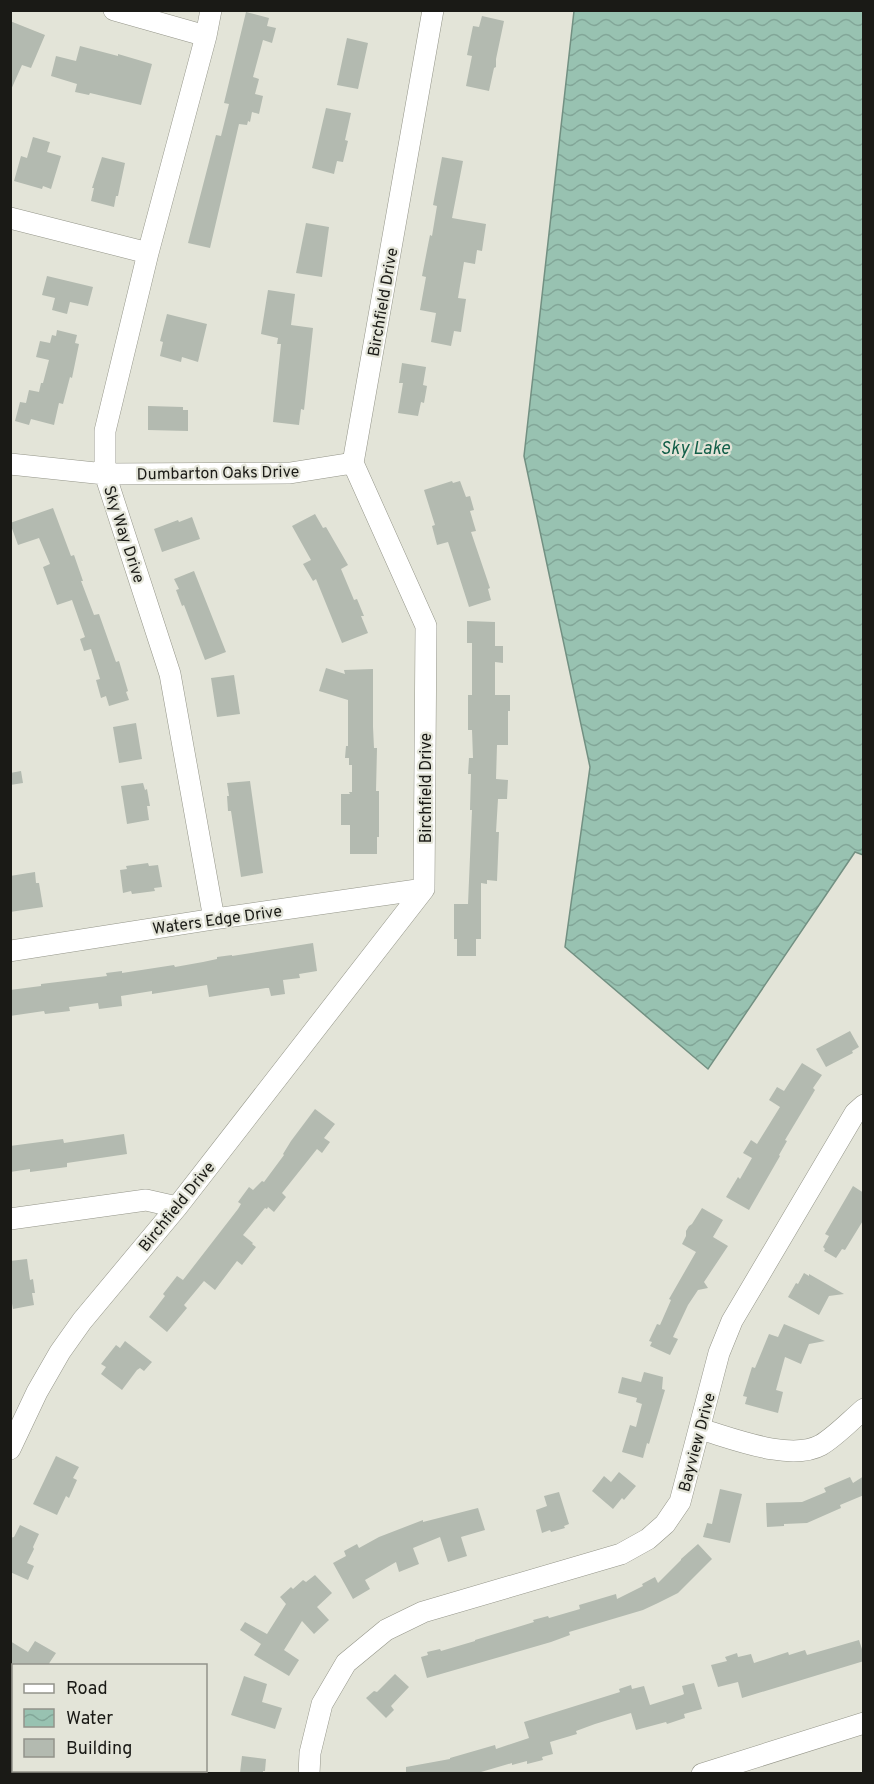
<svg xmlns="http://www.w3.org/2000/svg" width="874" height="1784" font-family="Overpass,sans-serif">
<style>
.water{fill:url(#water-waves);stroke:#729082;stroke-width:1.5}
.building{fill:#b3bab0}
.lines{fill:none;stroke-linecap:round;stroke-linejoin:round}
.minor-casing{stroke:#949589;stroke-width:22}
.minor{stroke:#fff;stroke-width:21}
.labels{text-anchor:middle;stroke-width:4.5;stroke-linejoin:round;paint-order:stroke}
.street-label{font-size:16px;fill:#1a1a16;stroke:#e3e4d8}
.water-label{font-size:18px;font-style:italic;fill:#125e48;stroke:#e3e4d8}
</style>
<defs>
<pattern id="water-waves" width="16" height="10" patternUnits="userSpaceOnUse" patternTransform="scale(1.5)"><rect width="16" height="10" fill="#98c2b1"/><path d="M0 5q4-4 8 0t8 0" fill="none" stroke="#82a698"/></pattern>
</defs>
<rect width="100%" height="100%" fill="#e3e4d8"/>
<path class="water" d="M 574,11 L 863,11 L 863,855 L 855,852 L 708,1069 L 565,947 L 590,767 L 524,456 Z"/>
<path class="building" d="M 246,12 L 269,18 L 267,26 L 276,28 L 272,43 L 263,40 L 253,77 L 259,79 L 255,94 L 263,96 L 259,114 L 252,112 L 250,122 L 248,121 L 247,125 L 239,124 L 210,248 L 188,243 L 216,135 L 221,136 L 229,104 L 224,103 Z
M 482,16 L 504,21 L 496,59 L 496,67 L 494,68 L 489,91 L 466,86 L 472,56 L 467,55 L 473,26 L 479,27 Z
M 10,21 L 45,35 L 31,68 L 22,65 L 10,92 Z
M 347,38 L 368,43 L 358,89 L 337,85 Z
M 80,46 L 118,56 L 118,54 L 152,64 L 141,105 L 90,93 L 89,95 L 75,92 L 77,84 L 51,76 L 56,56 L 76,61 Z
M 326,108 L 351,113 L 345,140 L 348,141 L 343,162 L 337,161 L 334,174 L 312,168 Z
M 33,137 L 50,142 L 47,152 L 61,156 L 51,189 L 43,186 L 42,189 L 14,181 L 21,156 L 27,158 Z
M 102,157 L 125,163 L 118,196 L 116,196 L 114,207 L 91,201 L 94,188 L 92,188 Z
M 442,157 L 463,161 L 452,218 L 486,224 L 482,251 L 477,250 L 475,264 L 464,262 L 458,298 L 466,299 L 461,332 L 454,331 L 451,346 L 431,342 L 436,313 L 420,310 L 426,277 L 422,276 L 430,235 L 432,236 L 437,206 L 433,205 Z
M 306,223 L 329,227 L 322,277 L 296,273 Z
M 47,276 L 93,287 L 88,306 L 70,302 L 67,314 L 52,310 L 55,298 L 42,295 Z
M 268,290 L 295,294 L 291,325 L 313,328 L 304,410 L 301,409 L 299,425 L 273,422 L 281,344 L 277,344 L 278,338 L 261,334 Z
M 167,314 L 207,324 L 198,362 L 182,357 L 181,362 L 160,356 L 163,342 L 160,341 Z
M 57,330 L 77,335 L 75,343 L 79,344 L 72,378 L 70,377 L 63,404 L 59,403 L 54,425 L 31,419 L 29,425 L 15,421 L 20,402 L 26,403 L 29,390 L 39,392 L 41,383 L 43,383 L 49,360 L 36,357 L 40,341 L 50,343 L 52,335 L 56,336 Z
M 402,363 L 426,367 L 423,385 L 427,386 L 424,403 L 421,402 L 418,416 L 398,413 L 403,383 L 399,383 Z
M 148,406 L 183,407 L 183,410 L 188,410 L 188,431 L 148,430 Z
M 452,481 L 453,483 L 460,481 L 466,497 L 470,496 L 474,510 L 470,511 L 476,531 L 471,532 L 490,588 L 488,589 L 491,600 L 469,607 L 448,542 L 437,545 L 432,526 L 435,525 L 424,490 Z
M 53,508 L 71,556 L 74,555 L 83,581 L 81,581 L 94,615 L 99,614 L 116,662 L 119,661 L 128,691 L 126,692 L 129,700 L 109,706 L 106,696 L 101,698 L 96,680 L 100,679 L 91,649 L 84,651 L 80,639 L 85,637 L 72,600 L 57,605 L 43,567 L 50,564 L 39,538 L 18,545 L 10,523 Z
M 315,514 L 323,528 L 326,527 L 348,565 L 341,569 L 354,600 L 357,599 L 364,616 L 361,616 L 368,633 L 342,643 L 316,579 L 313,581 L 303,564 L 311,560 L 292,526 Z
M 192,517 L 200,539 L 162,552 L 154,529 L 178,520 L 179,522 Z
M 194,571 L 226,652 L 205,660 L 184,605 L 182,606 L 176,590 L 179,589 L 174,579 Z
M 467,621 L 495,622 L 495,646 L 503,646 L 503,663 L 495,662 L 495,695 L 510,695 L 510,711 L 508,711 L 508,745 L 497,745 L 496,779 L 508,780 L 507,799 L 498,799 L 496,832 L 499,832 L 497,881 L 487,880 L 487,884 L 481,883 L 481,939 L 476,939 L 476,956 L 457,956 L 457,939 L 454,939 L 454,904 L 468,904 L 472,810 L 470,810 L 471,774 L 468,774 L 469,758 L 473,758 L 472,730 L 468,730 L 468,695 L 472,695 L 472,643 L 467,643 Z
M 326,668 L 345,674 L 344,670 L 373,669 L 373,727 L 374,748 L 377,748 L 376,791 L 379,791 L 379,837 L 377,837 L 377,854 L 350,854 L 350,825 L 341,825 L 341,794 L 350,794 L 349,792 L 352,792 L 352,765 L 349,765 L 349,758 L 345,758 L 346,746 L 348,746 L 348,700 L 319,691 Z
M 234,675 L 240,714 L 217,717 L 211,678 Z
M 136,723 L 142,759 L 119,763 L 113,727 Z
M 21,771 L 23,783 L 10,785 L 10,773 Z
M 250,781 L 263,873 L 241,877 L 231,811 L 228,811 L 227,796 L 229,796 L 227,783 Z
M 143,783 L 145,790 L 147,789 L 150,806 L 147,806 L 149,820 L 127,824 L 121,786 Z
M 148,863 L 149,866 L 158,865 L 162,887 L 154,888 L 155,891 L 132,894 L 131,891 L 123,893 L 120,870 L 127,869 L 126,866 Z
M 35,872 L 36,883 L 39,883 L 43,907 L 10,912 L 10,876 Z
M 313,943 L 317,971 L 299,974 L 300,978 L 283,980 L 285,994 L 271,996 L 269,988 L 266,988 L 209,997 L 207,985 L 152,994 L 152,991 L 121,996 L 122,1006 L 99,1009 L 98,1003 L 69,1007 L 70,1011 L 45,1014 L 44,1011 L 10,1016 L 10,990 L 41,986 L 41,984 L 107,976 L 106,973 L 122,971 L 122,973 L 174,965 L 175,967 L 203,962 L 217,959 L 217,957 L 232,955 L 232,956 Z
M 850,1031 L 859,1047 L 852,1051 L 853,1053 L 826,1067 L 816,1049 Z
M 802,1063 L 822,1075 L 813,1088 L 815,1090 L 785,1140 L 787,1141 L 779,1155 L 780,1156 L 749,1210 L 726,1197 L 738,1177 L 740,1179 L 752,1158 L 743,1153 L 751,1140 L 757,1144 L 780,1107 L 769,1100 L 777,1087 L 784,1091 Z
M 315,1109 L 335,1124 L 324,1138 L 330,1142 L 322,1153 L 317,1149 L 282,1193 L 286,1197 L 274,1212 L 268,1207 L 267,1209 L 265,1208 L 243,1235 L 253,1243 L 252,1244 L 256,1247 L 242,1265 L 237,1261 L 215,1290 L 204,1281 L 184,1305 L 187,1308 L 167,1332 L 149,1317 L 165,1296 L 163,1294 L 177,1276 L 183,1280 L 238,1209 L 241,1204 L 238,1202 L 249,1187 L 253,1190 L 262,1181 L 264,1182 L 284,1155 L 283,1154 L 291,1141 Z
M 124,1134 L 127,1154 L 67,1163 L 67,1167 L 30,1172 L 30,1169 L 10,1172 L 10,1146 L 63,1139 L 64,1143 Z
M 853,1186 L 864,1193 L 864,1219 L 845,1250 L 842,1249 L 836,1258 L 824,1251 L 825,1249 L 823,1247 L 829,1236 L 825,1234 Z
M 702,1208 L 723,1220 L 713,1237 L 728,1246 L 704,1282 L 708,1288 L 698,1290 L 688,1305 L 673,1337 L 678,1339 L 670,1355 L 650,1346 L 652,1342 L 649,1341 L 657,1324 L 660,1325 L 671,1300 L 669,1299 L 696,1252 L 682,1244 L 686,1236 L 686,1231 L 689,1226 L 692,1224 Z
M 27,1259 L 30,1280 L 33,1279 L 35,1293 L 32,1293 L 34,1305 L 13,1309 L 10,1292 L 10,1261 Z
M 804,1273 L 809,1276 L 809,1274 L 844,1294 L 829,1296 L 819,1315 L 788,1297 L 796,1283 L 798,1284 Z
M 784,1324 L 825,1341 L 809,1344 L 801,1364 L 785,1357 L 776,1390 L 783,1392 L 778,1413 L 745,1404 L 747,1397 L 743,1396 L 752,1367 L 755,1368 L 769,1334 L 778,1337 Z
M 125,1341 L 152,1362 L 144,1371 L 140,1368 L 137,1370 L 122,1390 L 101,1374 L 106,1367 L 101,1364 L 116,1345 L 120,1348 Z
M 644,1372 L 663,1377 L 662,1389 L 665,1390 L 649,1444 L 647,1443 L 643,1458 L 622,1452 L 630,1425 L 636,1427 L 642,1404 L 636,1402 L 637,1398 L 618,1393 L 622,1377 L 641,1382 Z
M 56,1456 L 79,1467 L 73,1478 L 77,1480 L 69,1498 L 66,1496 L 57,1515 L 33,1504 Z
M 619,1472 L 636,1486 L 624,1500 L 622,1498 L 613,1509 L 592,1491 L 604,1476 L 611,1482 Z
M 864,1476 L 864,1495 L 840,1505 L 841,1508 L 807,1523 L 784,1524 L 784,1526 L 767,1527 L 766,1503 L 802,1502 L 826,1492 L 824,1488 L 850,1477 L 853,1483 Z
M 720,1489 L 742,1494 L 730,1543 L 703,1537 L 707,1523 L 712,1524 Z
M 559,1492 L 569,1524 L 564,1526 L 565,1528 L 551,1532 L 550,1530 L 542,1533 L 536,1510 L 547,1506 L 544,1496 Z
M 478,1508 L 485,1530 L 461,1537 L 467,1556 L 448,1562 L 440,1537 L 413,1548 L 419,1564 L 399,1572 L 396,1562 L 365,1580 L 370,1589 L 353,1599 L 333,1563 L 346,1556 L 344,1551 L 357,1544 L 359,1548 L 379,1537 L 423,1520 L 423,1522 Z
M 20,1525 L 39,1534 L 33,1547 L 34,1549 L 27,1563 L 34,1566 L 28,1580 L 10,1572 L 10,1538 L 14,1537 Z
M 698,1544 L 712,1559 L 678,1593 L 658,1603 L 643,1610 L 569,1632 L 570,1635 L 551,1642 L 427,1678 L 421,1657 L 428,1655 L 427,1652 L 440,1649 L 441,1651 L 475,1641 L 475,1640 L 534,1622 L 533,1620 L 548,1616 L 549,1618 L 580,1609 L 579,1605 L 616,1594 L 617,1599 L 643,1586 L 642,1584 L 655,1577 L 658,1583 L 681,1560 L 681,1559 Z
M 315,1575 L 332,1593 L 317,1607 L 329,1620 L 314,1634 L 302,1621 L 284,1650 L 299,1660 L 289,1676 L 254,1655 L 261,1644 L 240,1630 L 245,1622 L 267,1634 L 286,1604 L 280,1597 L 291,1587 L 293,1589 L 303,1580 L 306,1582 Z
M 859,1640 L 864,1655 L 864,1661 L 742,1698 L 738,1682 L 718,1687 L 711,1665 L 727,1661 L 725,1657 L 737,1653 L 738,1657 L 751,1654 L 754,1663 L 788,1652 L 789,1655 L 805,1650 L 807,1655 Z
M 10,1641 L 28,1652 L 35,1641 L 56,1653 L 48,1665 L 10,1665 Z
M 395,1674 L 409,1687 L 391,1706 L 394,1710 L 386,1718 L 366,1698 L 374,1691 L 377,1692 Z
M 244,1676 L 267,1684 L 262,1702 L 282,1708 L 275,1729 L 231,1715 Z
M 694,1683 L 702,1709 L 684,1714 L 685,1718 L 667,1724 L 666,1722 L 636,1730 L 631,1713 L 595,1724 L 576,1731 L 577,1734 L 550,1742 L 553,1754 L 542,1757 L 543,1760 L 527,1764 L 527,1761 L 512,1765 L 512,1763 L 481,1772 L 481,1773 L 406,1773 L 406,1767 L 450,1759 L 450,1758 L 495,1745 L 496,1749 L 529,1738 L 524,1722 L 620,1692 L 619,1689 L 631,1685 L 632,1689 L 644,1686 L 650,1705 L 682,1695 L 684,1694 L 682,1686 Z
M 242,1756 L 266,1759 L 265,1771 L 263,1771 L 263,1773 L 240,1773 Z"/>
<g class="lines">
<defs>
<path id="minor" d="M 114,10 L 206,36
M 211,10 L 206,36 L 148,253 L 105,431 L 105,474 L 170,674 L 214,919
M 10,218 L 148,253
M 10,464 L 105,474 L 290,473 L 353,463
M 10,951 L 214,919 L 424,889
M 10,1219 L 146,1200 L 177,1207
M 700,1429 C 732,1438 790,1462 821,1445 C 836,1436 850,1421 864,1409
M 10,1449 L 37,1392 L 60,1352 L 82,1321 L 177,1207 L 424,889 L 426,626 L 353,463 L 433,10
M 10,1731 L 14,1733
M 77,1770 L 82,1774
M 309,1774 L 310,1753 L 322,1704 L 346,1663 L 386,1630 L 423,1612 L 621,1554 L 648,1539 L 665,1524 L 680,1502 L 719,1353 L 732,1321 L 855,1113 L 864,1105
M 702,1774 L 864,1723"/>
</defs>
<use href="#minor" class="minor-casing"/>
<use href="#minor" class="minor"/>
</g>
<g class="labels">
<g class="street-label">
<text transform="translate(382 302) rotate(-80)" y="6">Birchfield Drive</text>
<text transform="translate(218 472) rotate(-1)" y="6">Dumbarton Oaks Drive</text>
<text transform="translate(125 534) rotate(72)" y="6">Sky Way Drive</text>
<text transform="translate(425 788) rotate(-90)" y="6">Birchfield Drive</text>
<text transform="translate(217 919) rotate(-8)" y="6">Waters Edge Drive</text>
<text transform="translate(176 1206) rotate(-51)" y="6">Birchfield Drive</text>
<text transform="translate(696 1442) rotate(-75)" y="6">Bayview Drive</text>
</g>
<g class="water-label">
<text x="695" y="454">Sky Lake</text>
</g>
</g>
<rect width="874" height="1784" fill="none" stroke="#1a1a16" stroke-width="24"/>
<rect x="12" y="1664" width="195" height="108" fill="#e3e4d8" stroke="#93938a" stroke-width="1.5"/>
<rect x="24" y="1684" width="30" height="9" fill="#ffffff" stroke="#93938a" stroke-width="1.5"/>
<text x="66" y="1694" font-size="18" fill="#1a1a16">Road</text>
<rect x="24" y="1709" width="30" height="18" fill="url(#water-waves)" stroke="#93938a" stroke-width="1.5"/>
<text x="66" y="1724" font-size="18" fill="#1a1a16">Water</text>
<rect x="24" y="1739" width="30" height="18" fill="#b3bab0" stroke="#93938a" stroke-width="1.5"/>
<text x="66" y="1754" font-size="18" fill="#1a1a16">Building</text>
</svg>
